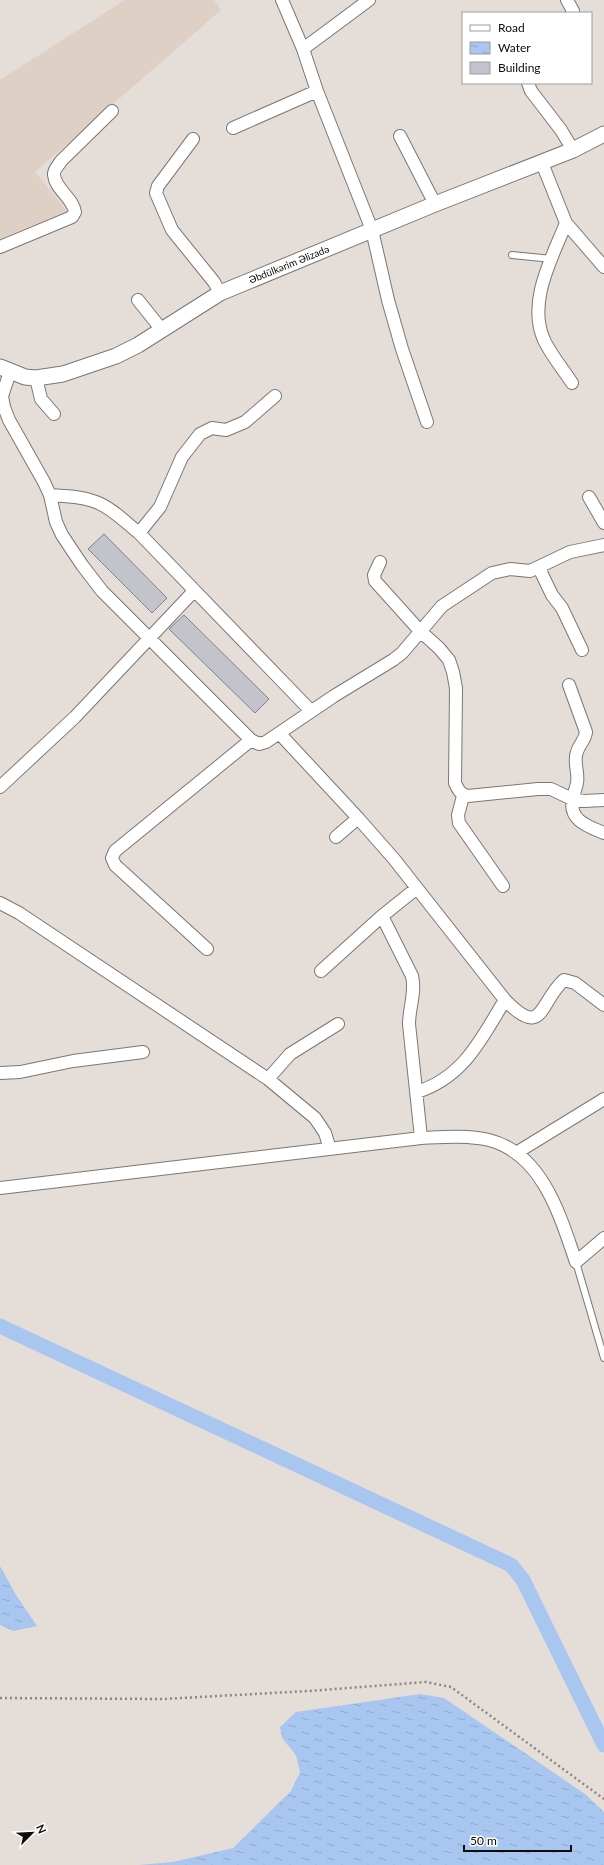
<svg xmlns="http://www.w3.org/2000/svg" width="604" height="1865" font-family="Lato,sans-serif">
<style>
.built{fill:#ded0c5}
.water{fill:url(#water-ripples)}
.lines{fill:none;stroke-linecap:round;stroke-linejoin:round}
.canal{stroke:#a8c6f0;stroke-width:15}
.building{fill:#c2c3cb;stroke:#818189}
.service-casing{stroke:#7d7671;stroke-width:8}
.minor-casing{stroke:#7d7671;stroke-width:14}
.tertiary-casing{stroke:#7d7671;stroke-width:17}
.path{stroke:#8c8682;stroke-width:2.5;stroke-dasharray:2 3;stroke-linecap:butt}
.service{stroke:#fff;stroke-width:6}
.minor{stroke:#fff;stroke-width:12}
.tertiary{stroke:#fff;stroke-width:15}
.labels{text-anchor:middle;stroke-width:3.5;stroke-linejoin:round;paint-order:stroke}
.street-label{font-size:10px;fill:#0e0b09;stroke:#fff}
</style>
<defs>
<pattern id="water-ripples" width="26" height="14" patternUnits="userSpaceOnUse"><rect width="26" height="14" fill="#a8c6f0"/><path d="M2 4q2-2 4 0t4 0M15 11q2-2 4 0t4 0" fill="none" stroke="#8fa9cc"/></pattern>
</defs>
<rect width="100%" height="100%" fill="#e5ddd7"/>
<path class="built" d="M 125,0 L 214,0 L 221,10 L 35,172 L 67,211 L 0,239 L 0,80 Z"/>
<path class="water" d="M 0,1566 L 16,1595 L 37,1626 L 13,1631 L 0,1625 Z
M 420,1694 L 444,1698 L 585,1794 L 604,1812 L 604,1865 L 139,1865 L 173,1862 L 233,1848 L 291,1791 L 300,1772 L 296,1755 L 282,1738 L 280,1727 L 296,1712 Z"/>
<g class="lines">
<path class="canal" d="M 0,1326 L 511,1565 L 523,1580 L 604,1745"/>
</g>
<path class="building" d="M 104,534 L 167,598 L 152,613 L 88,549 Z
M 184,615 L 269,699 L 255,713 L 169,629 Z"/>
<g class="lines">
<defs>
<path id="service" d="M 512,255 L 552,259
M 576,1262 L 604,1358"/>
<path id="minor" d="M 282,0 L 303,49 L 317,91 L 372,230 L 388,300 L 402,349 L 427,422
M 567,0 L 573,11 L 572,13
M 303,49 L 369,0
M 528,83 L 531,91 L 561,130 L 573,150
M 233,128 L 317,91
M 400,136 L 435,204
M 193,139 L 158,186 L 156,193 L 172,230 L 214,282 L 220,293
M 542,163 L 566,223 L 604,267
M 566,223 C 552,258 527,302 544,340 C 551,355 563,369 572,383
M 0,247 L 72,217 L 75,212 C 73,198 55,189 54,175 C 53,170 59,165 61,161 L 112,111
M 138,300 L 162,330
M 10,372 L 2,396 L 4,407 L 9,420 L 44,482 L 50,495 L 56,522 L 62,535 L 82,565 L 102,591 L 251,740 L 259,744 L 266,742 L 334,696 L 393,660 L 402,653 L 442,606 L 492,573 L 510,569 L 530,571 L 570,552 L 604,545
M 36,378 L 41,399 L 54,414
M 50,495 C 65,496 82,496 96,502 C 112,508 125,522 139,533 L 311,711
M 589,497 L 604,523
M 139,533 L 160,507 L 182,457 L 200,434 L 212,428 L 226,430 L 245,422 L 275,396
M 380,562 L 374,575 L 375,581 L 420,631 L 439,648 L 449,660 L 453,672 L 456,688 L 455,783 C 458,790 461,795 468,796 L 538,789 L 551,789 L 572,799 L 584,801 L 604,800
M 539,568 L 552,595 L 562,608 L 582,650
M 569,685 L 586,732 C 585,741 579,744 577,752 C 573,761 579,773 577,783 C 576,788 574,793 573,798 C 568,820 587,826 604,833
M 280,734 L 358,818 L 394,859 L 505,1000 C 544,1040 539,1002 564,980 L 575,983 L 604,1005
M 0,787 L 75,717 L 194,591
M 463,796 L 458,815 L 459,823 L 503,886
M 336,837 L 358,818
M 0,903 L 19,913 L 268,1079 L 315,1118 L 325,1133 L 330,1149
M 382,916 L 412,976 C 416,992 409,1008 409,1024 L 421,1138
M 207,949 L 115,865 L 112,858 L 115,851 L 251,740
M 321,971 L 382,916 L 417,888
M 0,1073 L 20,1072 L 73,1061 L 143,1052
M 268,1079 L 290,1054 L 338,1024
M 417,1092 C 464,1077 481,1039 505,1000
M 516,1153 L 604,1099
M 0,1188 L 421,1138 C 443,1137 467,1135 489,1140 C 543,1154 560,1216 576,1262 L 604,1238"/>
<path id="tertiary" d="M 0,367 L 25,377 L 36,378 L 63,374 L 116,356 L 138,345 L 220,293 L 435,204 L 573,150 L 604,134"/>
</defs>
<use href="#service" class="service-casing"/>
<use href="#minor" class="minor-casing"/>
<use href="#tertiary" class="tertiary-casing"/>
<path class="path" d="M 0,1698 L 163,1699 L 309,1691 L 426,1682 L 451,1687 L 604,1799"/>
<use href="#service" class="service"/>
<use href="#minor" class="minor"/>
<use href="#tertiary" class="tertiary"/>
</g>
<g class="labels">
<g class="street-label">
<text transform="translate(289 264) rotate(-22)" y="4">Əbdülkərim Əlizadə</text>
</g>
</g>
<rect x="462" y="12" width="130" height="72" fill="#ffffff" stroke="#9f9d9d"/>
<rect x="470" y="25" width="20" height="6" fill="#ffffff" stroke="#9f9d9d"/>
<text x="498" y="32" font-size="12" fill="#0e0b09">Road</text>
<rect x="470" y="42" width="20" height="12" fill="url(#water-ripples)" stroke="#9f9d9d"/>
<text x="498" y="52" font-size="12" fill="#0e0b09">Water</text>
<rect x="470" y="62" width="20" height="12" fill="#c2c3cb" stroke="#9f9d9d"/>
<text x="498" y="72" font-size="12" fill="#0e0b09">Building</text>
<g transform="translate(32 1833) rotate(66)" stroke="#ffffff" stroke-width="3" paint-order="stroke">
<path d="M0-3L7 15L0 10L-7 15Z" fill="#0e0b09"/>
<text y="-6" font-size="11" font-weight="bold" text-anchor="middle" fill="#0e0b09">N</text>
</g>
<path d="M464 1845v6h107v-6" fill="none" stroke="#0e0b09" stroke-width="2"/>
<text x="470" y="1845" font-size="12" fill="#0e0b09" stroke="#ffffff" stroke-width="3" paint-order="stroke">50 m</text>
</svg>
